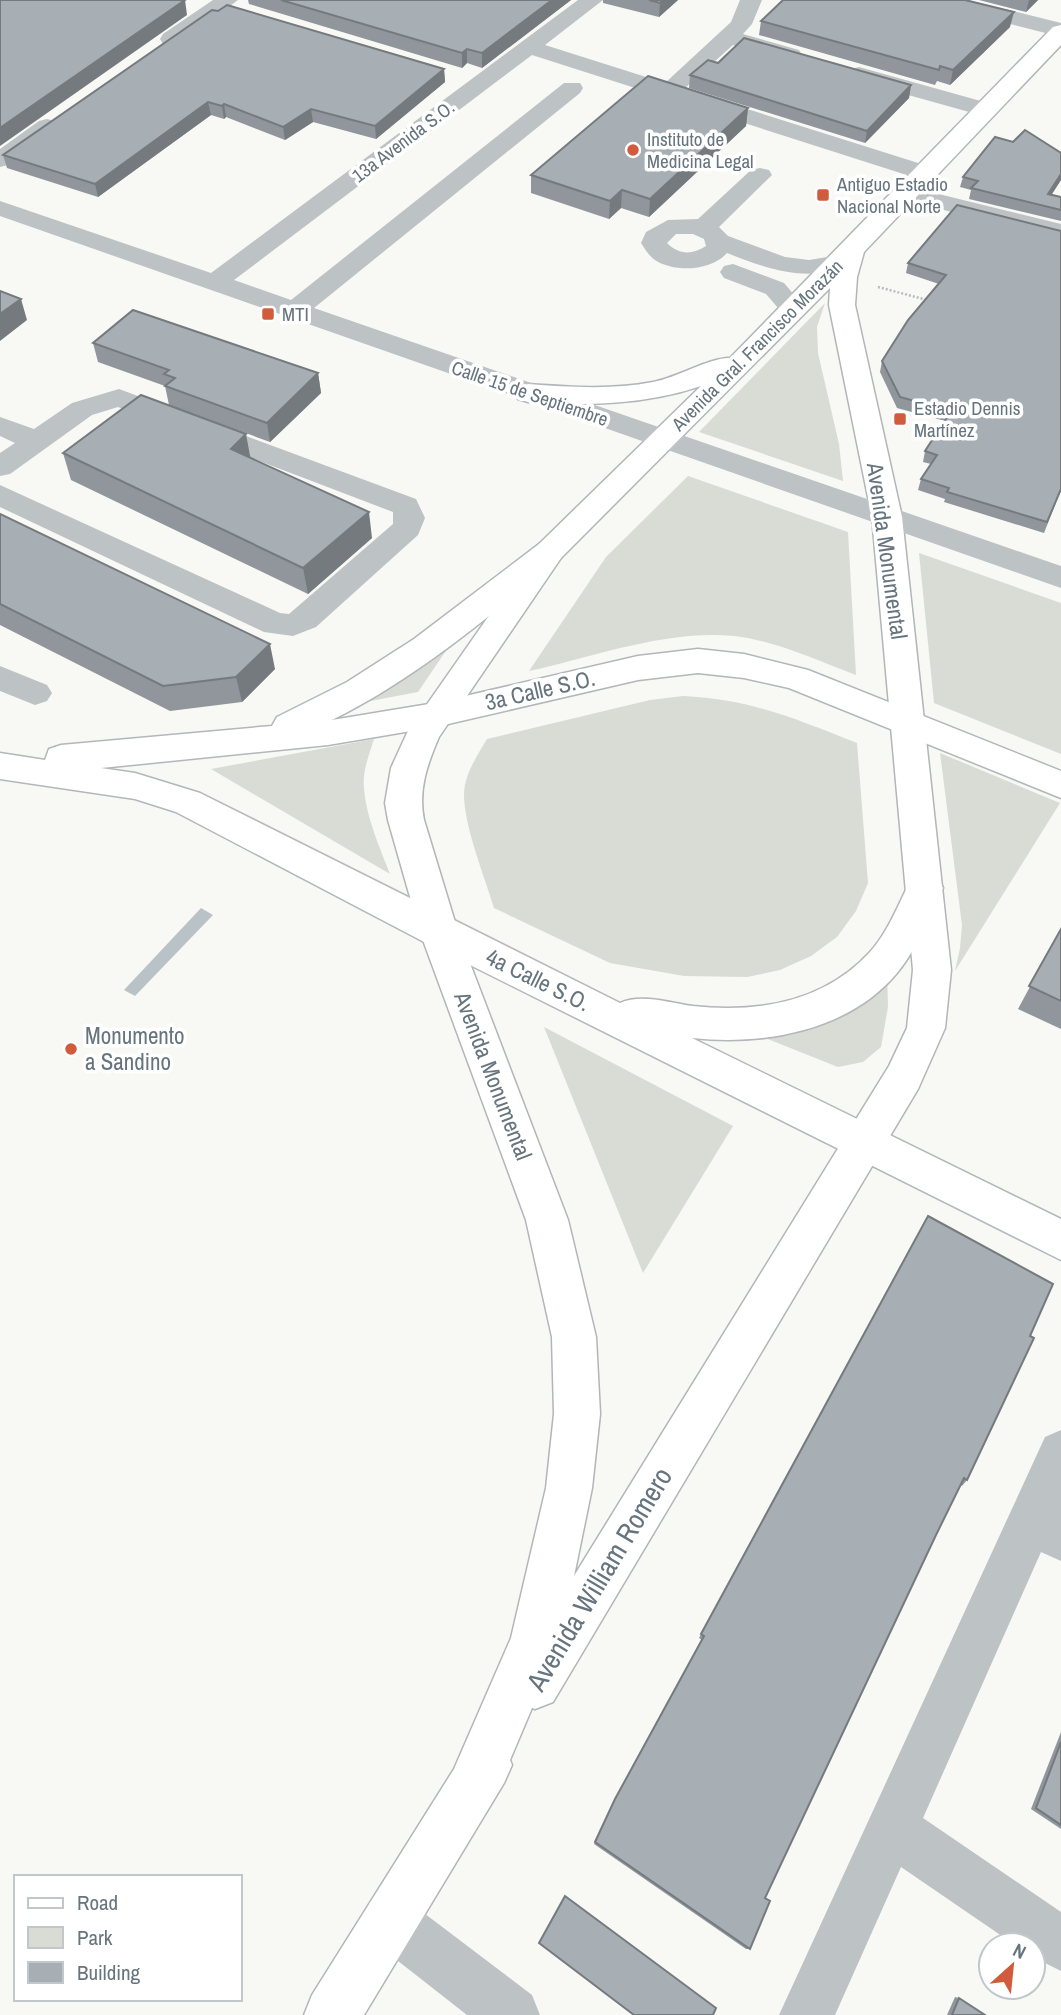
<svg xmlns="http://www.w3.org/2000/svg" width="1061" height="2015" font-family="'Archivo Narrow',sans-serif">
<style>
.green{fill:#d8dcd5}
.water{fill:#b9c3c7}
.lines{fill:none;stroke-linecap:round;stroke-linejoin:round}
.major-casing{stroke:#b1b6b9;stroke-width:3}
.highway-casing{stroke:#b3b7ba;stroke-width:3}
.path{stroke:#b8bbbe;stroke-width:2.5;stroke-dasharray:2 2;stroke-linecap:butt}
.minor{fill:#bdc2c5;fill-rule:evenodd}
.major{fill:#fff;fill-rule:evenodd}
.highway{fill:#fff;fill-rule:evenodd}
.wall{fill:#90969b}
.shaded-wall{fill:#757a7e}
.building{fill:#a7aeb4;stroke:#757a7e;stroke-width:2}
.poi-dot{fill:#d05c3d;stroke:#fff;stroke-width:2.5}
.labels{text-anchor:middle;stroke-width:7;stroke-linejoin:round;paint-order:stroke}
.far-poi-label{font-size:19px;fill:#66747d;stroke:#fff;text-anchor:start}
.far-street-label{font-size:19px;fill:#66747d;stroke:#fff}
.street-label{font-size:23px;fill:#66747d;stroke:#fff}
.poi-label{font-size:23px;fill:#66747d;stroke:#fff;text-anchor:start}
.near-street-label{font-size:28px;fill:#66747d;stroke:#fff}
</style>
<rect width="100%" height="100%" fill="#f8f8f5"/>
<path class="green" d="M 825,303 L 817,327 L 818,353 L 839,444 L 843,481 L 699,432 Z
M 688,476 L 848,532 L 856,675 C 816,660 777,641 734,636 C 668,629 592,657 529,671 L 606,557 Z
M 919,553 L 1061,603 L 1061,754 L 934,703 Z
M 456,636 L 418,692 L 344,706 Z
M 683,696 C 751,699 795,719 857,743 L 868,883 L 856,911 L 837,937 L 811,956 L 780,970 L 747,977 L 684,976 L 610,963 L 494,908 C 485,878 464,826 464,795 C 464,775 477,756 487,739 L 650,700 Z
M 374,739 C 369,755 362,772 364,788 C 366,817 380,848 390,874 L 211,769 Z
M 940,753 L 1060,803 L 955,971 L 960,948 L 962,925 Z
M 887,972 L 888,1007 L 881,1047 L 863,1062 L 838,1067 L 755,1034 Z
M 544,1027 L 733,1126 L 643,1273 Z"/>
<path class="water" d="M 201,908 L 213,915 L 135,996 L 124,990 Z"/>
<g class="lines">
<defs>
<path id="major" d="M 1061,25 L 1061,45 L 864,252 L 857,277 L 855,305 L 902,517 L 951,970 L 945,1028 L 918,1089 L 553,1702 L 535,1709 L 532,1708 L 510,1760 L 512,1765 L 504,1783 L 364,2015 L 304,2015 L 312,1995 L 454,1769 L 511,1638 L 546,1488 L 554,1414 L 552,1337 L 526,1220 L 420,932 L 388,820 L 385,803 L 391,768 L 407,733 L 539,544 L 701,386 C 644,405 588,406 528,402 L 518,399 L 514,393 L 518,387 L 528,384 C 570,387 612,390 653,382 C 676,378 711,357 730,358 L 1053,27 ZM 830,288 L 829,305 L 872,517 L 913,970 L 907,1028 L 889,1066 L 574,1576 L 592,1488 L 600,1414 L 596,1337 L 568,1220 L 458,932 L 424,820 C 418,790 427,765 439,737 L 561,558 Z"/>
<path id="highway" d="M 550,541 L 561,544 L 565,551 L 561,558 C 489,616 416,679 332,720 L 435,703 L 638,656 L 698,649 L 744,654 L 808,670 L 1061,771 L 1061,798 L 789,688 L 744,678 L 698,673 L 638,680 L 435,727 L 328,745 L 101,768 L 135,773 L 200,793 L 620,1003 C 641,993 670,1003 693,1006 C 758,1013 824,1002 870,952 C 889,931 899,902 912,878 L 925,874 L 938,878 L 943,888 C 929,916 918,948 897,973 C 849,1031 763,1046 692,1038 L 1061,1219 L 1061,1260 L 426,943 L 176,812 L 135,799 L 0,779 L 0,753 L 45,760 L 49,749 L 61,745 L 272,726 L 277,717 L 347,682 L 414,639 L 539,544 Z"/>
</defs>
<use href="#major" class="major-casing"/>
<use href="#highway" class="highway-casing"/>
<path class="path" d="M 878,287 L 931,301"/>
<path class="minor" d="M 213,0 L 238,0 L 179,44 L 163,44 L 160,39 L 163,34 Z
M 578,0 L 603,0 L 545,45 L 665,83 L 731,22 L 740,0 L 762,0 L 752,24 L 743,34 L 799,50 L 802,55 L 799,60 L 791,62 L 733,45 L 684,89 L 934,168 L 937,173 L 934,178 L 925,180 L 916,178 L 532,55 L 234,280 L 291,300 L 564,83 L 580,83 L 583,88 L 580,93 L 314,308 L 1061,566 L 1061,588 L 0,216 L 0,201 L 211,273 Z
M 932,0 L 968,0 L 1061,23 L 1061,37 L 935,5 Z
M 859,67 L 995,105 L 999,110 L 995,115 L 987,117 L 851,79 L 848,74 L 851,69 Z
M 47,119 L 55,121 L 59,126 L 55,131 L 8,165 L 0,167 L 0,149 L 39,121 Z
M 760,168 L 769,170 L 772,175 L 719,227 L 728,236 L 785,257 L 809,260 L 839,255 L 848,258 L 852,263 L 848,268 C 803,281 770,270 727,253 C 711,271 675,273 655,260 C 649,256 645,249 641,243 L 646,232 L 668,220 L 698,219 L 751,170 ZM 676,234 L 693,234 L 704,239 L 706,246 C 692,255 679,255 667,243 Z
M 906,186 L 1061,224 L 1061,240 L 897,198 L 894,193 L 897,188 Z
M 733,264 L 784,283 L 807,310 L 803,316 L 794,318 L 785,316 L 766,294 L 724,278 L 720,272 L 724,266 Z
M 119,389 L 416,499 L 425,518 L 418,535 L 316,627 L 293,636 L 264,632 L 0,507 L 0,485 L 280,613 L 289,614 L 393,524 L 393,512 L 118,407 L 92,415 L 10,474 L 0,476 L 0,453 L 15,443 L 0,436 L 0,417 L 34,429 L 72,403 Z
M 0,666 L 47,685 L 52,693 L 47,701 L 35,705 L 0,691 Z
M 1061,1430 L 1061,1561 L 1041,1552 L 923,1818 L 1061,1912 L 1061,1971 L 1033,1957 L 1033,1945 L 1015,1945 L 901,1867 L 835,2015 L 779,2015 L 1045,1437 Z
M 389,1893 L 408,1901 L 532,1995 L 540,2015 L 467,2015 L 370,1939 L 362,1920 L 370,1901 Z"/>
<use href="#major" class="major"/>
<use href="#highway" class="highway"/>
</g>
<path class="wall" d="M 248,0 L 571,0 L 482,68 L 467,63 L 462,68 L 249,4 Z
M 603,0 L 678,0 L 659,17 L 603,3 Z
M 979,0 L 1038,0 L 1026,12 Z
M 212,10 L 444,69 L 445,82 L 376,139 L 313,122 L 285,140 L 226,117 L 224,119 L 211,115 L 98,197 L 7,168 L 3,155 Z
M 761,21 L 1010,27 L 950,85 L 937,81 L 935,85 L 759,35 Z
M 718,63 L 911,85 L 909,98 L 865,143 L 689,88 L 690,75 Z
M 748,108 L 746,126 L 649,217 L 621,208 L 609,219 L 531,193 L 531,175 Z
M 1013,142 L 1061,153 L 1061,180 L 1051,195 L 1061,197 L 1061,221 L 969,199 L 971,190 L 960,187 L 963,177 Z
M 1061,231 L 1061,490 L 1044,533 L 944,502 L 945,499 L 918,490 L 921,479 L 931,464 L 923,462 L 925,451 L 945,421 L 897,408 L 880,372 L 882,361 L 939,284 L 906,273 L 908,263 Z
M 93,343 L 318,373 L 321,393 L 270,442 L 169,405 L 165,386 L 98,362 Z
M 63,453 L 251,458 L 372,538 L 308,594 L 71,480 Z
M 0,514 L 275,669 L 242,702 L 170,711 L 0,625 Z
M 1061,929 L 1061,1029 L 1018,1009 Z
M 928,1216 L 967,1480 L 962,1486 L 961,1485 L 936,1535 L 765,1898 L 750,1949 L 746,1949 L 594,1844 L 615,1799 L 702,1640 L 699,1638 L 701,1634 Z
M 1061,1732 L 1061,1829 L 1031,1809 Z
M 955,1997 L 959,1998 L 985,2015 L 947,2015 Z"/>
<path class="shaded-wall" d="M 185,0 L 187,15 L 0,146 L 0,128 Z
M 552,0 L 571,0 L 482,68 L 482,53 Z
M 663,0 L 678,0 L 659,17 L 660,3 Z
M 1029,0 L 1038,0 L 1026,12 Z
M 1014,12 L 1010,27 L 950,85 L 953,70 Z
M 467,49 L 467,63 L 462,68 L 462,53 Z
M 444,69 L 445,82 L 376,139 L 375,126 Z
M 911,85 L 909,98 L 865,143 L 867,131 Z
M 208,102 L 211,115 L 98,197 L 95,184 Z
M 224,104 L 226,117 L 224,119 L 222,106 Z
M 748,108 L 746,126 L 649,217 L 650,199 Z
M 311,109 L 313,122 L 285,140 L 283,127 Z
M 1061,174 L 1061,180 L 1045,205 L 1048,194 Z
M 622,190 L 621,208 L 609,219 L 610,201 Z
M 21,299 L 27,320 L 0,341 L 0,314 Z
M 318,373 L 321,393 L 270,442 L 267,423 Z
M 246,434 L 251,461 L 231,449 Z
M 369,512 L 372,538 L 308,594 L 303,568 Z
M 270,644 L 275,669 L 242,702 L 236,677 Z"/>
<path class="building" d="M 0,0 L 185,0 L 0,128 Z
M 281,0 L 552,0 L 482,53 L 467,49 L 462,53 Z
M 649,0 L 663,0 L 660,3 Z
M 783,0 L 965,0 L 1014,12 L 953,70 L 940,66 L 939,70 L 761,21 Z
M 227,5 L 444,69 L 375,126 L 311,109 L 283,127 L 224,104 L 222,106 L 208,102 L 95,184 L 3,155 L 212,10 L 218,11 Z
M 744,38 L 911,85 L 867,131 L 690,75 L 708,60 L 718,63 Z
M 648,76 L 748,108 L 650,199 L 622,190 L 610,201 L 531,175 Z
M 1025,130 L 1061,153 L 1061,174 L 1048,194 L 1061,197 L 1061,210 L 971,188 L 978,181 L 963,177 L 995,137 L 1013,142 Z
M 957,205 L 1061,231 L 1061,489 L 1047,522 L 947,492 L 949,488 L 921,479 L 937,455 L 925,451 L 951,411 L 900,397 L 882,361 L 908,320 L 946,275 L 908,263 Z
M 0,291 L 21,299 L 0,314 Z
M 133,310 L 318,373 L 267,423 L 165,386 L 175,378 L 164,374 L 169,370 L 93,343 Z
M 141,395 L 246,434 L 231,449 L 369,512 L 303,568 L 63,453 Z
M 0,514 L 270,644 L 236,677 L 163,686 L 0,604 Z
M 1061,929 L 1061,1001 L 1029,986 Z
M 928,1216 L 1053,1284 L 1030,1336 L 1034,1338 L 967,1480 L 964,1478 L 936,1535 L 765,1898 L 770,1901 L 750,1949 L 595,1842 L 615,1799 L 704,1636 L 701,1634 Z
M 1061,1742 L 1061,1825 L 1036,1808 Z
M 565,1896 L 716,2008 L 713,2015 L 634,2015 L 539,1943 Z
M 959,1998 L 985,2015 L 952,2015 Z"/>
<g class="poi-dot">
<circle cx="633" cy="150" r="7"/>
<rect x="816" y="188" width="14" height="14" rx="3.5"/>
<rect x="261" y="307" width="14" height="14" rx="3.5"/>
<rect x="893" y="412" width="14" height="14" rx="3.5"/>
<circle cx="71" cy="1049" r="7"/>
</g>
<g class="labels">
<g class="far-poi-label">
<text x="647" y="146">Instituto de<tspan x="647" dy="22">Medicina Legal</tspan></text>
<text x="837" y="191">Antiguo Estadio<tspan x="837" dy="22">Nacional Norte</tspan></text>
<text x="282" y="321">MTI</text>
<text x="914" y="415">Estadio Dennis<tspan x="914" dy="22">Martínez</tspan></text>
</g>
<g class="far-street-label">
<text transform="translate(403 141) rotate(-37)" y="7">13a Avenida S.O.</text>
<text transform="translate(757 345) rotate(-45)" y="7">Avenida Gral. Francisco Morazán</text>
<text transform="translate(530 393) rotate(19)" y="7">Calle 15 de Septiembre</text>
</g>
<g class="street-label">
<text transform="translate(887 551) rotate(82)" y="8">Avenida Monumental</text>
<text transform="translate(540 690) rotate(-13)" y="8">3a Calle S.O.</text>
<text transform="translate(538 980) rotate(26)" y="8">4a Calle S.O.</text>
<text transform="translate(493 1076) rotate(69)" y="8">Avenida Monumental</text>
</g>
<g class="poi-label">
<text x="85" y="1044">Monumento<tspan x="85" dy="26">a Sandino</tspan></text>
</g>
<g class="near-street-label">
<text transform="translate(599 1579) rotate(-59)" y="10">Avenida William Romero</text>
</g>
</g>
<rect x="14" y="1875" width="228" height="126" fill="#ffffff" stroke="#c2c7cb" stroke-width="2"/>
<rect x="28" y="1898" width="35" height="10" fill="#ffffff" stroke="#c2c7cb" stroke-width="2"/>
<text x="77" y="1910" font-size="21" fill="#66747d">Road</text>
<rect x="28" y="1927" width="35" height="21" fill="#d8dcd5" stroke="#c2c7cb" stroke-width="2"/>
<text x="77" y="1945" font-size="21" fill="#66747d">Park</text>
<rect x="28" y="1962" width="35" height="21" fill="#a7aeb4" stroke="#c2c7cb" stroke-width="2"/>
<text x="77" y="1980" font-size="21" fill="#66747d">Building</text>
<g transform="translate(1012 1966) rotate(27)"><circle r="33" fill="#ffffff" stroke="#c2c7cb" stroke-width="2"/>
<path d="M0-5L12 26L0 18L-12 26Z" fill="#d05c3d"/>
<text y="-10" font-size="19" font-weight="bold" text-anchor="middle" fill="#66747d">N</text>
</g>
</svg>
